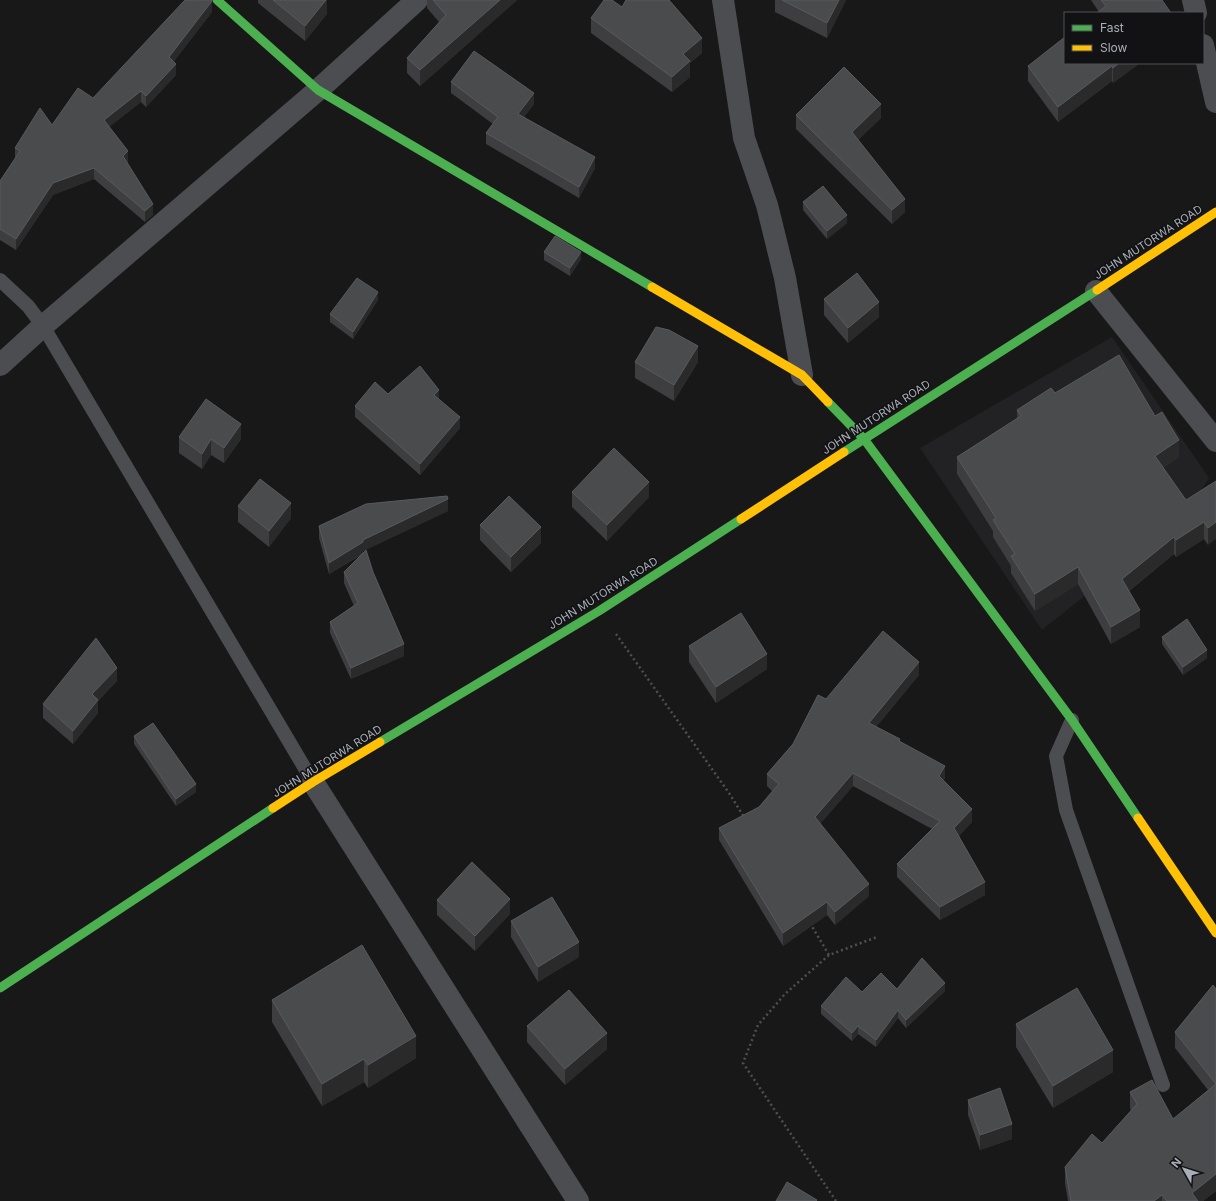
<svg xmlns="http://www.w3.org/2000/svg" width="1216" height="1201" font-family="Inter,sans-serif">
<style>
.built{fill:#222224}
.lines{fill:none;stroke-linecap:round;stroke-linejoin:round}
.path{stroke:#4e4f53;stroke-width:2.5;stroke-dasharray:2 3;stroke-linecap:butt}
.lane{stroke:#4c4d51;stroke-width:14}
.street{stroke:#4c4d51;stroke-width:22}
.fast{stroke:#4caf50;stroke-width:9}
.slow{stroke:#ffc107;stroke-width:9}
.wall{fill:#3e3e40}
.shaded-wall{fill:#2a2a2b}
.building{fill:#4a4b4d;stroke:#585a5e}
.labels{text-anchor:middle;stroke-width:3;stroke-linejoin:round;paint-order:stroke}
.street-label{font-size:11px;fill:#a9afb9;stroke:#121214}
</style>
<rect width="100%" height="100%" fill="#181818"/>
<path class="built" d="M 1112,337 L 1209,478 L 1186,515 L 1042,630 L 920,448 Z"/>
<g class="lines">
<path class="path" d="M 616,634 L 729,793 L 744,817
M 810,923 L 829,955
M 836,1201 L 743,1063 L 758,1025 L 785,994 L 829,955 L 877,937"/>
<path class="lane" d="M 0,280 L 28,306 L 43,326 L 313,782
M 1072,720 L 1056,756 L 1066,810 L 1163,1085"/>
<path class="street" d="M 723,0 L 744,138 L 767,205 L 785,278 L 802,375
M 1193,0 L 1196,13
M 1203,45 L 1216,102
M 1096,291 L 1216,441
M 0,365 L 43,326 L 318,90 L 417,0
M 313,782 L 578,1201"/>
<path class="fast" d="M 217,0 L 318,90 L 652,287
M 828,402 L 864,439 L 1072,720 L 1138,818
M 844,452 L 1097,290
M 380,742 L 599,611 L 741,519
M 0,988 L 273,808"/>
<path class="slow" d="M 652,287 L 802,375 L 828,402
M 1097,290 L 1216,212
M 741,519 L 844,452
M 273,808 L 313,782 L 380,742
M 1138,818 L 1216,933"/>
</g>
<path class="wall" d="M 258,0 L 327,0 L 327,14 L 305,41 L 258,3 Z
M 427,0 L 517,0 L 420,86 L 407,73 L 407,58 L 439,22 L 427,8 Z
M 775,0 L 846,0 L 827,38 L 775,12 Z
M 1091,0 L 1162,0 L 1099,12 Z
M 622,7 L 702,53 L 690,63 L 690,77 L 672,92 L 591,33 L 591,18 Z
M 212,12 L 174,61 L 176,75 L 146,107 L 141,102 L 109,127 L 128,162 L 127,163 L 153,215 L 145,222 L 94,179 L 53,195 L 16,250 L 0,240 L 0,181 L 15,159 L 15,148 L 52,125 L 93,98 Z
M 1140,63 L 1113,83 L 1112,81 L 1058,122 L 1028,81 L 1028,66 Z
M 451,82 L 534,104 L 524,117 L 595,168 L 579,198 L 486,144 L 486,133 L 493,124 L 451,93 Z
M 796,115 L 881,118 L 858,140 L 905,212 L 892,224 L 796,129 Z
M 803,202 L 847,223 L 827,239 L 803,210 Z
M 544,252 L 581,259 L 570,276 L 544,260 Z
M 824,299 L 879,317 L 848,343 L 824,315 Z
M 378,300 L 353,339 L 330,322 L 330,314 Z
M 635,362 L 698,362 L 674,401 L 635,378 Z
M 1055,393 L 1179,457 L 1163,468 L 1186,500 L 1216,481 L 1208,545 L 1204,539 L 1176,557 L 1174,554 L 1129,591 L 1140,627 L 1111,644 L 1078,584 L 1035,611 L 1011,573 L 1011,566 L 993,537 L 993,531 L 957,474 L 957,457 L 1017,418 L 1017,410 Z
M 388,394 L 439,400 L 460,428 L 420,475 L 355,417 L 355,406 Z
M 179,437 L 241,439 L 224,463 L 211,455 L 202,469 L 179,453 Z
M 572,492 L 649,497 L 607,541 L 572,507 Z
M 238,506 L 291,518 L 269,547 L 238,522 Z
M 448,511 L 363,551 L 363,553 L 373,572 L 404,656 L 351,679 L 330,633 L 330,622 L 354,606 L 344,583 L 344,572 L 361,555 L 329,574 L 319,538 L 319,526 Z
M 480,525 L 541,543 L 511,572 L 480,540 Z
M 1162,637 L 1207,658 L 1183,675 L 1162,644 Z
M 689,646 L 767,669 L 716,703 L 689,662 Z
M 919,675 L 876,727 L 900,741 L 945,778 L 943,781 L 972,822 L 959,836 L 985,895 L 940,920 L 897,877 L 897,864 L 932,829 L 853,786 L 820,824 L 869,896 L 835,925 L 827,915 L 783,946 L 719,840 L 719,828 L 759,807 L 772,791 L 767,786 L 767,774 L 793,744 L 826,699 Z
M 117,681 L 98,701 L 98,713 L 73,744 L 43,718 L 43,704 Z
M 134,736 L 196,792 L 176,806 L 134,744 Z
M 437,900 L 510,914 L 475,951 L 437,915 Z
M 511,921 L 579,957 L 538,982 L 511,937 Z
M 897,989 L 945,991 L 906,1028 L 898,1018 L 876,1047 L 858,1034 L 852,1041 L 821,1014 L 821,1006 L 862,992 Z
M 1216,989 L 1216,1191 L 1203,1201 L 1068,1201 L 1065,1183 L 1065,1167 L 1102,1143 L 1131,1111 L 1130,1108 L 1130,1092 L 1173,1119 L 1208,1090 L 1175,1048 L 1175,1032 Z
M 272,1000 L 416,1058 L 368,1088 L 364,1082 L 322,1106 L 272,1022 Z
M 1016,1024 L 1113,1072 L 1053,1108 L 1016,1047 Z
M 527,1026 L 607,1049 L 565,1085 L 527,1042 Z
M 968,1100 L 1012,1139 L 980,1150 L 968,1115 Z"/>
<path class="shaded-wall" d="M 326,0 L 327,0 L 327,14 L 305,41 L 305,26 Z
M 500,0 L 517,0 L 420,86 L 420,70 Z
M 839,0 L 846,0 L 827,38 L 827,23 Z
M 212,1 L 212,12 L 169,68 L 169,57 Z
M 702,38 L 702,53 L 690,63 L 690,77 L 672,92 L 672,77 L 683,54 Z
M 1119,63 L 1140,63 L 1113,83 L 1113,68 Z
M 176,64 L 176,75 L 146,107 L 146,96 Z
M 1112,66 L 1112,81 L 1058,122 L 1058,107 Z
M 141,91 L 141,102 L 104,131 L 104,120 Z
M 534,93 L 534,104 L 518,125 L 518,114 Z
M 881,104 L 881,118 L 852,146 L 852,132 Z
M 128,151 L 128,162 L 123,167 L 123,156 Z
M 595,157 L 595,168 L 579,198 L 579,187 Z
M 94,168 L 94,179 L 53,195 L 16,250 L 16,239 L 53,183 Z
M 905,199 L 905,212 L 892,224 L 892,210 Z
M 153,204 L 153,215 L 145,222 L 145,211 Z
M 847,215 L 847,223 L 827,239 L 827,231 Z
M 581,252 L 581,259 L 570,276 L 570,268 Z
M 378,292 L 378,300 L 353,339 L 353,332 Z
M 879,302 L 879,317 L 848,343 L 848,328 Z
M 698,346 L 698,362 L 674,401 L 674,385 Z
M 439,390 L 439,401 L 434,395 Z
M 460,417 L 460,428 L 420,475 L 420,464 Z
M 241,424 L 241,439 L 224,463 L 224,448 Z
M 211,439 L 211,455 L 202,469 L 202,454 Z
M 1179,440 L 1179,457 L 1155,473 L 1155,456 Z
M 649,482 L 649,497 L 607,541 L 607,525 Z
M 448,499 L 448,511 L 363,551 L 363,553 L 329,574 L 329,563 L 363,540 Z
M 291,503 L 291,518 L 269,547 L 269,531 Z
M 1204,522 L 1204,539 L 1176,557 L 1176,540 Z
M 1216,522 L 1216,539 L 1208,545 L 1208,528 Z
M 541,527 L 541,543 L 511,572 L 511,557 Z
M 1174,537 L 1174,554 L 1122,596 L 1122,579 Z
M 1078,567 L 1078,584 L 1035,611 L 1035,594 Z
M 1140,610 L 1140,627 L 1111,644 L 1111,627 Z
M 404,644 L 404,656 L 351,679 L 351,668 Z
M 1207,650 L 1207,658 L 1183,675 L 1183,667 Z
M 767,654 L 767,669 L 716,703 L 716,687 Z
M 919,662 L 919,675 L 869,735 L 869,723 Z
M 117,668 L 117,681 L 98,701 L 98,713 L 73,744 L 73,731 L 92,694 Z
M 945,766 L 945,778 L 939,789 L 939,776 Z
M 853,773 L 853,786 L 815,830 L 815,817 Z
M 196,784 L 196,792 L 176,806 L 176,799 Z
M 972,809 L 972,822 L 954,841 L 954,828 Z
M 985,882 L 985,895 L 940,920 L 940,907 Z
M 869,884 L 869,896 L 835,925 L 835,912 Z
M 510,899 L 510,914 L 475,951 L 475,936 Z
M 827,902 L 827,915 L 783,946 L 783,933 Z
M 579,942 L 579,957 L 538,982 L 538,967 Z
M 945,983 L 945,991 L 906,1028 L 906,1020 Z
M 898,1010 L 898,1018 L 876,1047 L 876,1040 Z
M 858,1026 L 858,1034 L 852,1041 L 852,1033 Z
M 607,1033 L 607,1049 L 565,1085 L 565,1069 Z
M 416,1036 L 416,1058 L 368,1088 L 368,1065 Z
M 1113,1050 L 1113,1072 L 1053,1108 L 1053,1086 Z
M 364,1059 L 364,1082 L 322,1106 L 322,1084 Z
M 1012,1124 L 1012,1139 L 980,1150 L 980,1135 Z
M 1216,1174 L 1216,1191 L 1203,1201 L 1192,1201 L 1192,1193 Z
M 1162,1195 L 1162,1201 L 1154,1201 Z"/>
<path class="building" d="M 185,0 L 211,0 L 212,1 L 169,57 L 176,64 L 146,96 L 141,91 L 104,120 L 128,151 L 123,156 L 153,204 L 145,211 L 94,168 L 53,183 L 16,239 L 0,229 L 0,181 L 20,151 L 15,148 L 40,108 L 52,125 L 78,88 L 93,98 Z
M 273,0 L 326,0 L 305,26 Z
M 433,0 L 500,0 L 420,70 L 407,58 L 446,15 Z
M 604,0 L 612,0 L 622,7 L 626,0 L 669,0 L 702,38 L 683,54 L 690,61 L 672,77 L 591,18 Z
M 782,0 L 839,0 L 827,23 Z
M 1101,0 L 1162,0 L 1171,13 L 1097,13 L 1106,6 Z
M 1065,37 L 1065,63 L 1119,63 L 1113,68 L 1112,66 L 1058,107 L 1028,66 Z
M 474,51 L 534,93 L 518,114 L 595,157 L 579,187 L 486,133 L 498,117 L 451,82 Z
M 844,67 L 881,104 L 852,132 L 905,199 L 892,210 L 796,115 Z
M 823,186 L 847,215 L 827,231 L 803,202 Z
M 555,236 L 581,252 L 570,268 L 544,252 Z
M 857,273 L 879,302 L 848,328 L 824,299 Z
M 357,278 L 378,292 L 353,332 L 330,314 Z
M 656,327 L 669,330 L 698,346 L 674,385 L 635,362 Z
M 1119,355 L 1155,416 L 1162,412 L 1179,440 L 1155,456 L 1186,500 L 1216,481 L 1216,522 L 1208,528 L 1204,522 L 1176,540 L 1174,537 L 1122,579 L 1140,610 L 1111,627 L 1078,567 L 1035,594 L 1011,556 L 1015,554 L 993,520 L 996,518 L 957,457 L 1021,416 L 1017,410 L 1051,388 L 1055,393 Z
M 420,366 L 439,390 L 434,395 L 460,417 L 420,464 L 355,406 L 375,382 L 388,394 Z
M 206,399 L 241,424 L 224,448 L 211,439 L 202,454 L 179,437 Z
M 614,448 L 649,482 L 607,525 L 572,492 Z
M 260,479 L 291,503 L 269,531 L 238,506 Z
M 447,496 L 448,499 L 363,540 L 363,542 L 329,563 L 319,526 L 366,504 Z
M 509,496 L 541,527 L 511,557 L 480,525 Z
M 366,550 L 373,572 L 404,644 L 351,668 L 330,622 L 358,603 L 344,572 Z
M 741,613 L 767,654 L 716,687 L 689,646 Z
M 1187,619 L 1207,650 L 1183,667 L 1162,637 Z
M 883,631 L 919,662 L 869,723 L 900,739 L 899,741 L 945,766 L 939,776 L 972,809 L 954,828 L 985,882 L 940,907 L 897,864 L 940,821 L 853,773 L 815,817 L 869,884 L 835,912 L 827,902 L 783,933 L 719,828 L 759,807 L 779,784 L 767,774 L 793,744 L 818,695 L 826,699 Z
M 96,638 L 117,668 L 92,694 L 98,700 L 73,731 L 43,704 Z
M 153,723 L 196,784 L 176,799 L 134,736 Z
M 472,862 L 510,899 L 475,936 L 437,900 Z
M 552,897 L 579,942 L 538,967 L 511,921 Z
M 362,945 L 416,1036 L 368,1065 L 364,1059 L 322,1084 L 272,1000 Z
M 922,958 L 945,983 L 906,1020 L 898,1010 L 876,1040 L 858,1026 L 852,1033 L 821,1006 L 846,977 L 862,992 L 881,973 L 897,989 Z
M 1213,985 L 1216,989 L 1216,1174 L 1192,1193 L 1198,1201 L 1167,1201 L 1162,1195 L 1154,1201 L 1071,1201 L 1065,1167 L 1092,1134 L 1102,1143 L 1137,1104 L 1130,1092 L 1152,1080 L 1173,1119 L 1216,1084 L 1175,1032 Z
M 1077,988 L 1113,1050 L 1053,1086 L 1016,1024 Z
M 569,990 L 607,1033 L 565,1069 L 527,1026 Z
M 1000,1088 L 1012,1124 L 980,1135 L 968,1100 Z
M 787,1182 L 817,1200 L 816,1201 L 776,1201 Z"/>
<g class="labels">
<g class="street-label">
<text transform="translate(1148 242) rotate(-33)" y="4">JOHN MUTORWA ROAD</text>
<text transform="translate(876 417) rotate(-33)" y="4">JOHN MUTORWA ROAD</text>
<text transform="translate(603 593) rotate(-32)" y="4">JOHN MUTORWA ROAD</text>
<text transform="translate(327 761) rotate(-32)" y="4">JOHN MUTORWA ROAD</text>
</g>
</g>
<rect x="1064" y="12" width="140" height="52" fill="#121214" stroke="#4e5156"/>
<rect x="1072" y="25" width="20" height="6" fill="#4caf50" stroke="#4e5156"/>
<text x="1100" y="32" font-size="12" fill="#a9afb9">Fast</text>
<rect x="1072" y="45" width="20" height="6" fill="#ffc107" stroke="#4e5156"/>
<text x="1100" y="52" font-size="12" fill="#a9afb9">Slow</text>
<g transform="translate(1184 1169) rotate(309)" stroke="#121214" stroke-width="3" paint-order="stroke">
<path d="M0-3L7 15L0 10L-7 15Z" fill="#a9afb9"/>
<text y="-6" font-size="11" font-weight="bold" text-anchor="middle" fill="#a9afb9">N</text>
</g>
</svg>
